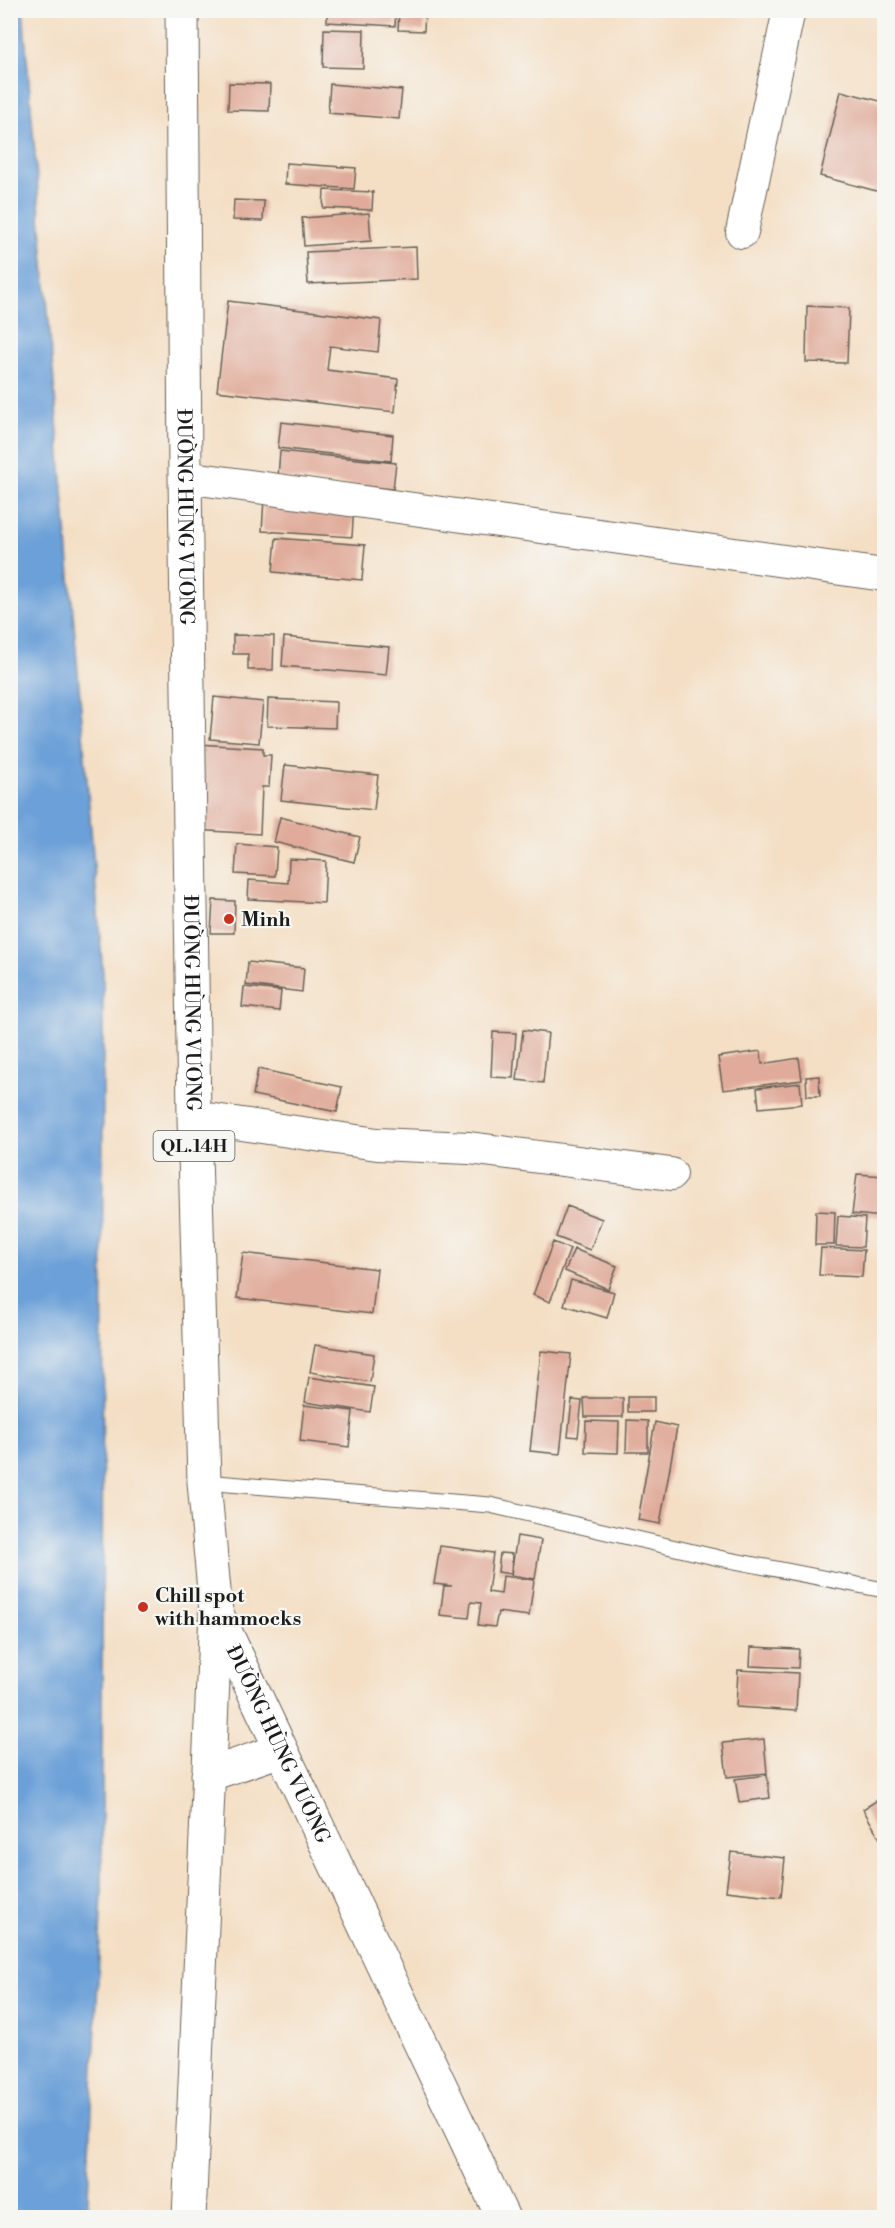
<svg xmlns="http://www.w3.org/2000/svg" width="895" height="2228" font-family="'Libre Bodoni',serif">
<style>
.water{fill:#6ca0d8;stroke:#445e7a;stroke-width:1.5}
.building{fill:#e0ab9a}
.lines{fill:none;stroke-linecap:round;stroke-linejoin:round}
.service-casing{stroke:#686057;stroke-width:17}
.minor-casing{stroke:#686057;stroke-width:34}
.tertiary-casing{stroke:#686057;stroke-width:35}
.primary-casing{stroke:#686057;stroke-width:35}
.service{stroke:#fff;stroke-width:15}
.minor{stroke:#fff;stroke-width:32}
.tertiary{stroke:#fff;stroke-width:33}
.primary{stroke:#fff;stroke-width:33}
.poi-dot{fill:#c8321e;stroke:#f6f6f2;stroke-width:2}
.labels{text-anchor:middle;stroke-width:4.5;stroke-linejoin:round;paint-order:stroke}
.shield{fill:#f6f6f2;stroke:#5d5d5c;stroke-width:1.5}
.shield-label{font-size:18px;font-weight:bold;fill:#1c1c1c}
.street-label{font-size:20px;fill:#1c1c1c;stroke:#f6f6f2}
.poi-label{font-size:20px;font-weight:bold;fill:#1c1c1c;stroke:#f6f6f2;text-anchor:start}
</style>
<rect width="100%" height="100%" fill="#f6f6f2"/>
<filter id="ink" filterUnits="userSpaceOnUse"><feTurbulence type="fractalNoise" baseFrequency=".0167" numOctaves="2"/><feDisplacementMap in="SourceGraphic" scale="12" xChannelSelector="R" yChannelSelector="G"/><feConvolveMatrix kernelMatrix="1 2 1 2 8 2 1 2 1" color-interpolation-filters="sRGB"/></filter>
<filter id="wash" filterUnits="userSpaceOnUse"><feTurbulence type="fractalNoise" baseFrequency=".008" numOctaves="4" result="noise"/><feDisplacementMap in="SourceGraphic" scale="24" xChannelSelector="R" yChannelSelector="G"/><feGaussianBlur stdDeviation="1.35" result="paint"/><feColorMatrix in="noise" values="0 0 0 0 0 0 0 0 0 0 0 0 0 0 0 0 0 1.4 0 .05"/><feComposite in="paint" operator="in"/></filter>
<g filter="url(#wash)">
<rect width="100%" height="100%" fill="#f4dfc5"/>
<path class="water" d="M 23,10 L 103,974 L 102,1892 L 87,2218 L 10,2217 L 10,11 Z"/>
<g id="blocks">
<path class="building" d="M 327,10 L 396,10 L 395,26 L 327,22 Z
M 399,10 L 425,10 L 424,31 L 398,30 Z
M 324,29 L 364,30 L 363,68 L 323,67 Z
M 229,83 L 270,84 L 269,111 L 228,110 Z
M 330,84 L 402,90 L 399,119 L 328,113 Z
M 841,91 L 884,102 L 884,193 L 820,176 Z
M 286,163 L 356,168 L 354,189 L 285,184 Z
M 324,190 L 373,192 L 372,210 L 323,208 Z
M 234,200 L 264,201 L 263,221 L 233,220 Z
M 369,213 L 371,241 L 304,246 L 302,218 Z
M 416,247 L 417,279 L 308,284 L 306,252 Z
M 228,301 L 381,320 L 378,352 L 330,346 L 327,370 L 398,379 L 395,412 L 217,391 Z
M 807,306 L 849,308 L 847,363 L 806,362 Z
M 281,422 L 393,435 L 391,461 L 278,448 Z
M 280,451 L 396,463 L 393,489 L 278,477 Z
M 264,499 L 354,505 L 352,537 L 262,531 Z
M 276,538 L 365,545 L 362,580 L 273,572 Z
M 233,635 L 274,636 L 273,670 L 248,670 L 248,654 L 233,654 Z
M 284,637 L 389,647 L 386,675 L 282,666 Z
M 214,697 L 263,702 L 259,743 L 210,739 Z
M 268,699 L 336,702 L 335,728 L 267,726 Z
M 197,744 L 263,748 L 263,755 L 271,755 L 269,787 L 262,787 L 260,834 L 193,830 Z
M 285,765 L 378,775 L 374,810 L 281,800 Z
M 280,817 L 360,837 L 354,862 L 274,842 Z
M 237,844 L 277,847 L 275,876 L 235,874 Z
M 289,859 L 326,861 L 324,903 L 248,899 L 249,880 L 288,883 Z
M 213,900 L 235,901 L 234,933 L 211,933 Z
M 248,962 L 304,968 L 302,992 L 246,985 Z
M 244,987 L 281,991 L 279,1011 L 242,1007 Z
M 523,1030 L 548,1033 L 543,1083 L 517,1080 Z
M 493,1032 L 516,1033 L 513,1078 L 491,1077 Z
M 761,1051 L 762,1064 L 799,1058 L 802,1080 L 723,1090 L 718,1057 Z
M 258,1069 L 342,1087 L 337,1112 L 253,1095 Z
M 819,1076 L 820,1096 L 807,1096 L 806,1077 Z
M 800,1083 L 802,1104 L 759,1108 L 757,1088 Z
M 857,1174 L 884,1176 L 884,1217 L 852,1214 Z
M 567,1206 L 602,1219 L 590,1250 L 556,1237 Z
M 816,1211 L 835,1212 L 834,1245 L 815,1245 Z
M 838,1216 L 865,1218 L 863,1247 L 836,1246 Z
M 553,1242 L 570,1249 L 550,1302 L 533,1295 Z
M 821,1248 L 864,1250 L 862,1277 L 819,1275 Z
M 574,1249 L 617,1266 L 608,1289 L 565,1271 Z
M 243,1253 L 377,1269 L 372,1314 L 237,1298 Z
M 571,1280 L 614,1292 L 607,1318 L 564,1305 Z
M 315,1345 L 374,1354 L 370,1382 L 310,1372 Z
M 541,1351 L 571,1354 L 560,1454 L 530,1451 Z
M 309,1377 L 374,1387 L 370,1412 L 305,1402 Z
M 628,1397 L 654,1397 L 654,1412 L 628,1412 Z
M 584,1398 L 623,1398 L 623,1417 L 585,1417 Z
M 572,1400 L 582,1401 L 578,1437 L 568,1436 Z
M 304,1405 L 353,1411 L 349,1447 L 300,1441 Z
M 627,1420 L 648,1421 L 648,1452 L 626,1452 Z
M 586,1421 L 619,1422 L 618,1453 L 585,1452 Z
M 655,1422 L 677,1427 L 660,1524 L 638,1520 Z
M 517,1536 L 541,1540 L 535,1579 L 511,1575 Z
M 440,1546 L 493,1553 L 488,1592 L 501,1594 L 503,1576 L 534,1580 L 529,1616 L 498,1612 L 495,1627 L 478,1625 L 481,1603 L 471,1602 L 469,1618 L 440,1615 L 444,1586 L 452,1586 L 434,1584 Z
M 500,1553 L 512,1554 L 511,1574 L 498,1572 Z
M 751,1647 L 799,1649 L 798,1668 L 750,1666 Z
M 738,1670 L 798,1673 L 796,1711 L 736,1707 Z
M 764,1739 L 767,1773 L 727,1777 L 723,1743 Z
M 767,1775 L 770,1798 L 739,1802 L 735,1779 Z
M 884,1796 L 884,1846 L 863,1809 Z
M 731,1852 L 785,1858 L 781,1897 L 726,1891 Z"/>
</g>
</g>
<g filter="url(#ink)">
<use href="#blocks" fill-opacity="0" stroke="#686057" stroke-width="1.5"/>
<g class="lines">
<defs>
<path id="service" d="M 204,1482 L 490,1505 L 719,1558 L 884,1590"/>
<path id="minor" d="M 742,232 L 789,10
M 185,477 L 884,575
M 194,1117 L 377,1144 L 469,1148 L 671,1174"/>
<path id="tertiary" d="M 208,1775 L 281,1750
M 189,2218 L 216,1612"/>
<g id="primary">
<path id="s1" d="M 182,10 L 185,477 L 194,1117 L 204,1482 L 216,1612 L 503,2218"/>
</g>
</defs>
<use href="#service" class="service-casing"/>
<use href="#minor" class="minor-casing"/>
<use href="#tertiary" class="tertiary-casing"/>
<use href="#primary" class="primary-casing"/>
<use href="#service" class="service"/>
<use href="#minor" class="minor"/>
<use href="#tertiary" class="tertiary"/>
<use href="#primary" class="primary"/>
</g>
</g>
<g class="poi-dot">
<circle cx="229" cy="919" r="6"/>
<circle cx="143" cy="1607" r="6"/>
</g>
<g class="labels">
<rect class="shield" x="153.5" y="1131" width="81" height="30" rx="4.5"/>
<g class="shield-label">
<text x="194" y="1152">QL.14H</text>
</g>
<g class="street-label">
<text dy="7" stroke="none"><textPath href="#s1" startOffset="507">ĐƯỜNG HÙNG VƯƠNG</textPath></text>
<text dy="7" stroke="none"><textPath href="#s1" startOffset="993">ĐƯỜNG HÙNG VƯƠNG</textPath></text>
<text dy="7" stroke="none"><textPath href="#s1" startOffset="1749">ĐƯỜNG HÙNG VƯƠNG</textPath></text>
</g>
<g class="poi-label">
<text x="241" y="926">Minh</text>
<text x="155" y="1602">Chill spot<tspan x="155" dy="23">with hammocks</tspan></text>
</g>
</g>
<rect width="895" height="2228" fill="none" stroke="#f6f6f2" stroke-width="36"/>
</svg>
